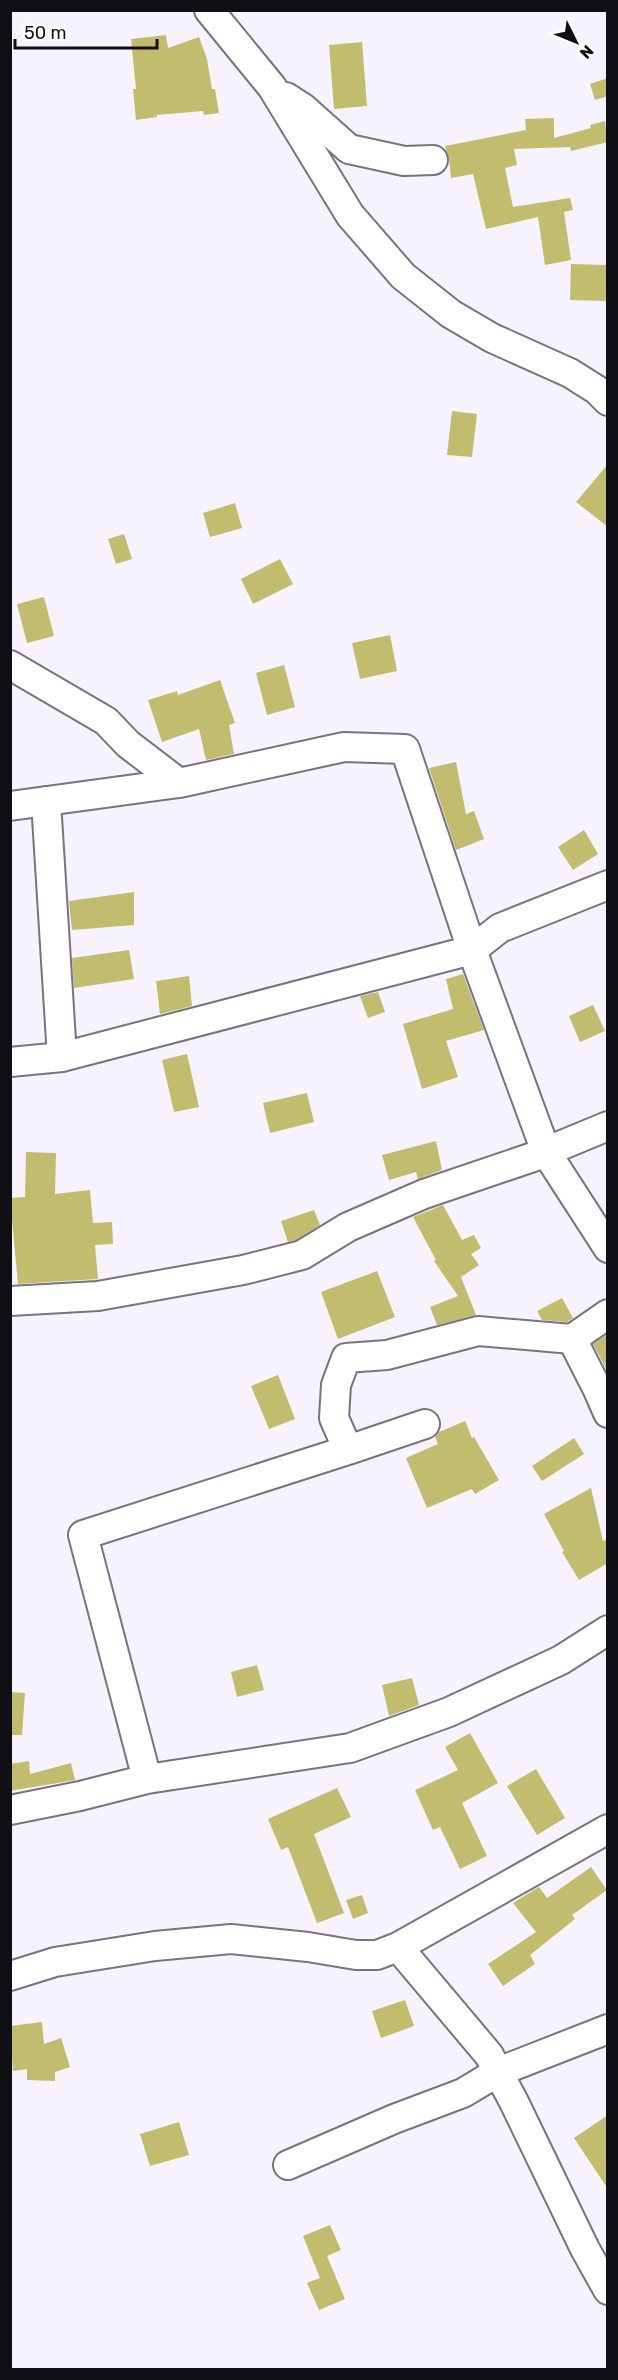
<svg xmlns="http://www.w3.org/2000/svg" width="618" height="2380" font-family="Rubik,sans-serif">
<style>
.building{fill:#c2bd6e}
.lines{fill:none;stroke-linecap:round;stroke-linejoin:round}
.minor-casing{stroke:#777380;stroke-width:32}
.minor{stroke:#fff;stroke-width:28}
</style>
<rect width="100%" height="100%" fill="#f6f2fe"/>
<path class="building" d="M 166,35 L 168,48 L 199,37 L 207,59 L 212,89 L 215,89 L 219,113 L 204,115 L 203,111 L 157,115 L 157,117 L 136,120 L 133,89 L 136,89 L 131,39 Z
M 362,42 L 367,106 L 334,109 L 329,45 Z
M 608,78 L 608,96 L 595,100 L 590,84 Z
M 554,118 L 554,138 L 591,128 L 590,125 L 605,121 L 608,142 L 571,151 L 570,147 L 514,149 L 517,165 L 505,168 L 513,207 L 570,198 L 573,210 L 564,212 L 571,260 L 545,265 L 538,217 L 486,229 L 473,174 L 451,178 L 449,159 L 445,146 L 526,130 L 525,119 Z
M 571,264 L 606,265 L 606,301 L 570,300 Z
M 452,411 L 477,414 L 472,457 L 447,455 Z
M 608,464 L 608,527 L 576,502 Z
M 235,503 L 242,528 L 210,537 L 203,513 Z
M 124,534 L 132,559 L 116,564 L 108,539 Z
M 280,559 L 293,584 L 253,604 L 241,579 Z
M 44,597 L 54,636 L 27,643 L 17,604 Z
M 390,635 L 397,671 L 360,679 L 352,643 Z
M 284,665 L 295,707 L 267,715 L 256,673 Z
M 220,680 L 235,723 L 229,725 L 234,754 L 206,760 L 199,729 L 162,742 L 148,700 L 177,691 L 178,695 Z
M 456,762 L 466,814 L 474,811 L 484,839 L 456,850 L 429,768 Z
M 584,830 L 598,854 L 573,870 L 558,847 Z
M 134,892 L 134,925 L 72,930 L 69,901 Z
M 129,950 L 134,979 L 74,988 L 72,958 Z
M 463,974 L 484,1030 L 446,1041 L 458,1077 L 422,1089 L 403,1024 L 453,1009 L 446,979 Z
M 189,976 L 192,1006 L 160,1014 L 156,981 Z
M 378,992 L 385,1012 L 368,1018 L 360,996 Z
M 593,1005 L 605,1031 L 580,1042 L 569,1016 Z
M 187,1054 L 199,1107 L 174,1112 L 162,1060 Z
M 307,1093 L 314,1122 L 270,1133 L 263,1103 Z
M 436,1141 L 442,1170 L 418,1179 L 416,1172 L 389,1180 L 382,1155 Z
M 26,1152 L 56,1153 L 55,1194 L 90,1190 L 93,1223 L 112,1222 L 113,1244 L 95,1245 L 98,1279 L 18,1284 L 10,1198 L 25,1197 Z
M 443,1205 L 462,1240 L 474,1235 L 481,1248 L 471,1254 L 479,1265 L 461,1277 L 476,1315 L 437,1325 L 430,1307 L 458,1296 L 434,1261 L 436,1260 L 413,1217 Z
M 314,1210 L 320,1225 L 296,1240 L 288,1242 L 281,1221 Z
M 377,1271 L 395,1317 L 338,1339 L 321,1292 Z
M 562,1298 L 573,1318 L 567,1322 L 542,1320 L 537,1311 Z
M 608,1334 L 608,1372 L 593,1344 Z
M 278,1375 L 295,1419 L 269,1429 L 251,1386 Z
M 465,1421 L 472,1438 L 474,1437 L 499,1480 L 475,1494 L 472,1489 L 427,1508 L 406,1458 L 438,1444 L 435,1437 L 439,1432 Z
M 574,1438 L 584,1454 L 542,1481 L 532,1466 Z
M 591,1488 L 603,1541 L 608,1539 L 608,1563 L 579,1580 L 562,1552 L 564,1551 L 544,1514 Z
M 257,1665 L 264,1690 L 237,1697 L 231,1672 Z
M 412,1678 L 419,1705 L 389,1716 L 382,1685 Z
M 10,1692 L 25,1693 L 22,1735 L 10,1735 Z
M 470,1733 L 498,1783 L 462,1803 L 487,1856 L 460,1869 L 440,1827 L 433,1830 L 415,1790 L 458,1770 L 445,1747 Z
M 29,1761 L 30,1774 L 71,1763 L 75,1780 L 10,1791 L 10,1764 Z
M 536,1769 L 565,1818 L 537,1835 L 507,1786 Z
M 337,1788 L 351,1817 L 314,1834 L 344,1913 L 317,1923 L 288,1847 L 281,1850 L 268,1819 Z
M 591,1867 L 607,1890 L 572,1915 L 575,1919 L 530,1955 L 535,1964 L 503,1986 L 488,1964 L 536,1932 L 513,1903 L 539,1887 L 547,1898 Z
M 362,1895 L 368,1913 L 353,1919 L 346,1900 Z
M 405,2000 L 414,2026 L 381,2038 L 372,2011 Z
M 42,2022 L 44,2044 L 61,2038 L 70,2067 L 55,2072 L 55,2081 L 27,2080 L 27,2069 L 13,2071 L 10,2026 Z
M 608,2115 L 608,2189 L 574,2138 Z
M 179,2122 L 189,2155 L 150,2166 L 140,2134 Z
M 330,2225 L 341,2250 L 327,2256 L 345,2299 L 319,2310 L 307,2283 L 320,2278 L 303,2236 Z"/>
<g class="lines">
<defs>
<path id="minor" d="M 209,10 L 272,87 L 350,215 L 403,276 L 451,314 L 492,338 L 570,373 L 597,390 L 608,401
M 286,97 L 303,108 L 349,149 L 404,161 L 433,160
M 10,665 L 106,721 L 128,744 L 179,783
M 46,801 L 62,1057 L 472,950 L 500,928 L 608,885
M 10,806 L 179,783 L 344,747 L 405,749 L 472,950 L 546,1152 L 608,1248
M 10,1062 L 62,1057
M 10,1301 L 98,1296 L 243,1270 L 302,1255 L 348,1227 L 424,1194 L 533,1157 L 608,1126
M 572,1339 L 608,1314
M 425,1424 L 348,1450 L 334,1418 L 336,1385 L 346,1358 L 387,1355 L 478,1331 L 572,1339 L 598,1390 L 608,1413
M 147,1779 L 83,1535 L 348,1450
M 10,1810 L 80,1796 L 147,1779 L 350,1748 L 449,1712 L 561,1660 L 608,1630
M 398,1947 L 489,2055 L 514,2102 L 585,2249 L 608,2290
M 10,1976 L 55,1962 L 155,1946 L 231,1939 L 308,1947 L 356,1955 L 377,1955 L 398,1947 L 608,1829
M 288,2165 L 394,2119 L 463,2093 L 498,2072 L 608,2029"/>
</defs>
<use href="#minor" class="minor-casing"/>
<use href="#minor" class="minor"/>
</g>
<rect width="618" height="2380" fill="none" stroke="#100f14" stroke-width="24"/>
<g transform="translate(576 42) rotate(133)" stroke="#ffffff" stroke-width="4.5" paint-order="stroke">
<path d="M0-4.5L10 22L0 15L-10 22Z" fill="#100f14"/>
<text y="-9" font-size="16" font-weight="bold" text-anchor="middle" fill="#100f14">N</text>
</g>
<path d="M15 39v9h142v-9" fill="none" stroke="#100f14" stroke-width="3"/>
<text x="24" y="39" font-size="18" fill="#100f14" stroke="#ffffff" stroke-width="4.5" paint-order="stroke">50 m</text>
</svg>
